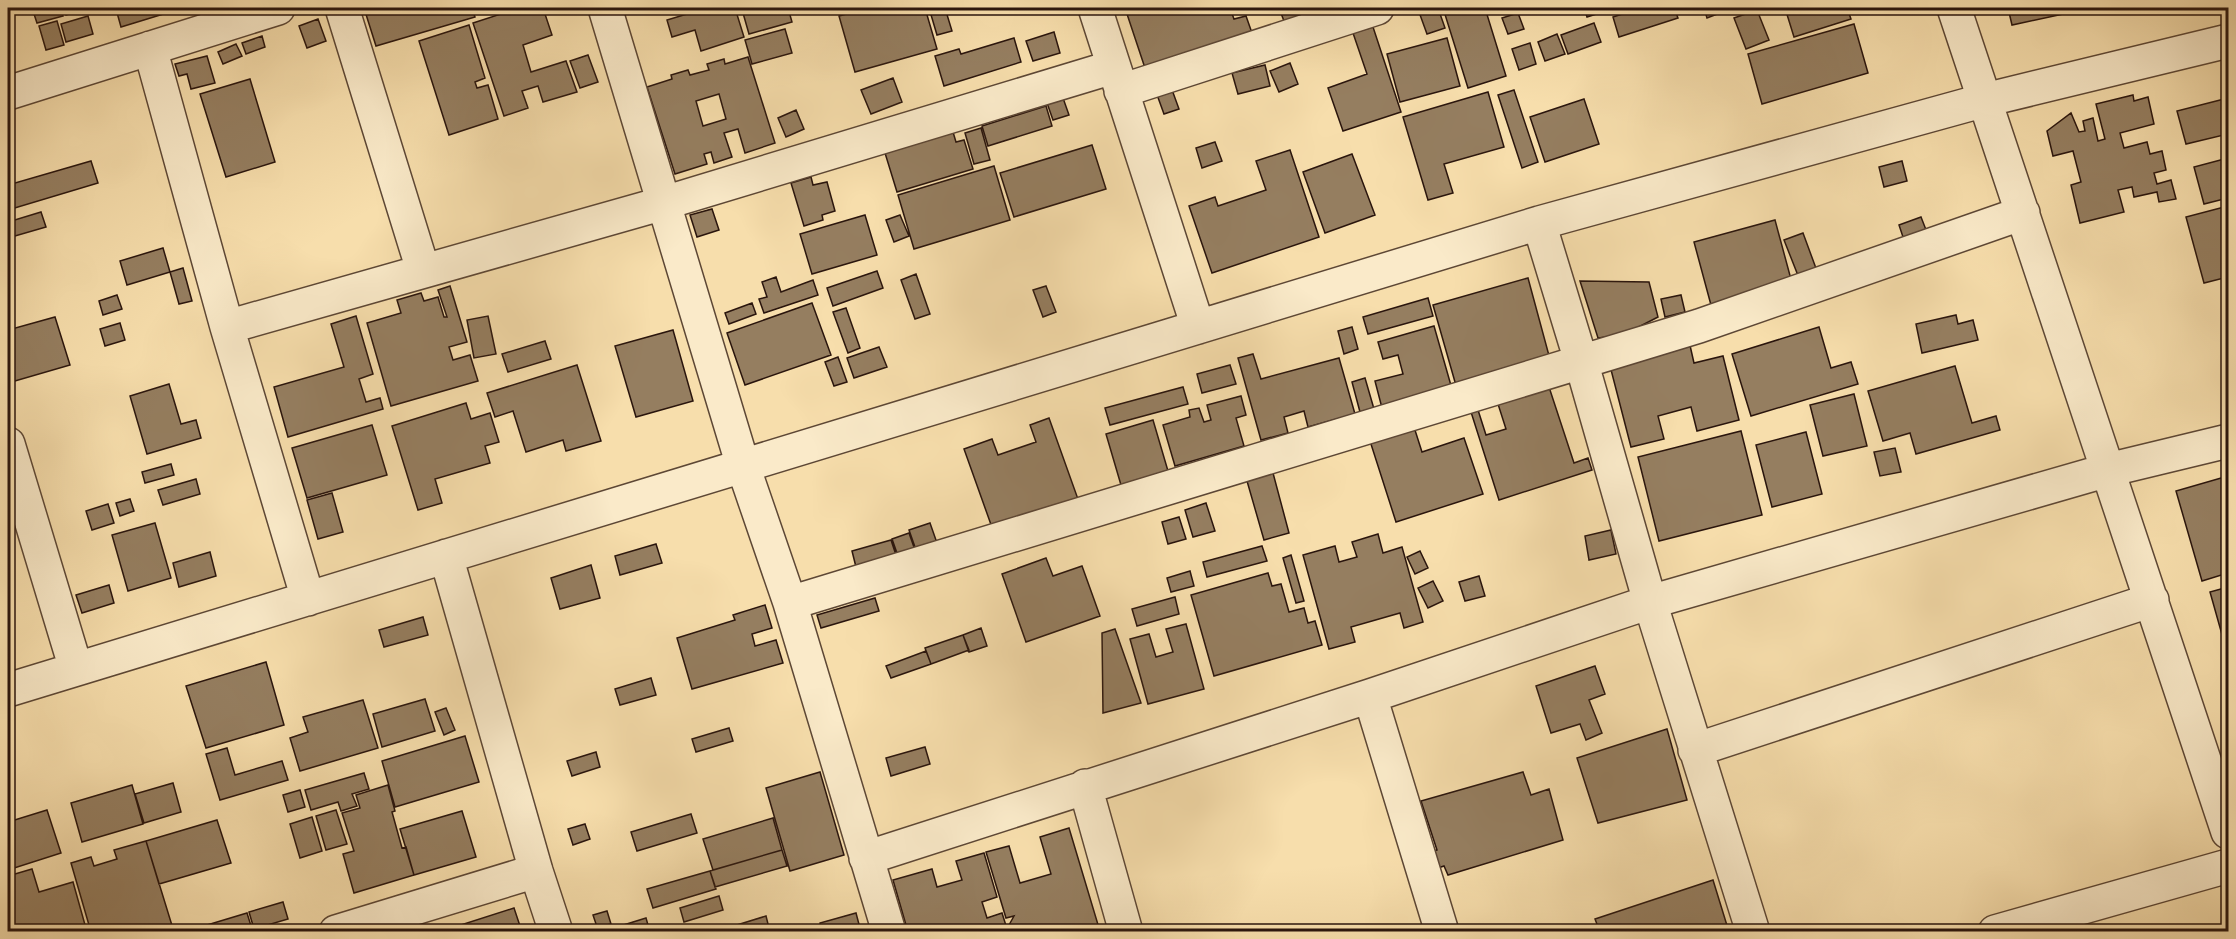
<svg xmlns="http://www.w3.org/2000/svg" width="2236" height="939" font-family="'IM FELL English',serif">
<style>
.building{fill:#957e60;stroke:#2a150d;stroke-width:1.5;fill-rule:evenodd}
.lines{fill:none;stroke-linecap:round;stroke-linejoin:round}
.minor-casing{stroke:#5d4735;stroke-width:36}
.minor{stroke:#faeac9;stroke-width:33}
</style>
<rect width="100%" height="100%" fill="#f7deac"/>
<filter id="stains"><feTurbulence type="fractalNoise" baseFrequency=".00333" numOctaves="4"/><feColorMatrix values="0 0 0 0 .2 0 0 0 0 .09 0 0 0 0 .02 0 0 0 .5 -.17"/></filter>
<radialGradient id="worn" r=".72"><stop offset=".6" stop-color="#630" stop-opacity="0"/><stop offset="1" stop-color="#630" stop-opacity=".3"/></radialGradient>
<path class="building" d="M 44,8 L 60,8 L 63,16 L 37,23 L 33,11 Z
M 64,8 L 82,8 L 82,10 L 66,15 Z
M 120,8 L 180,8 L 180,9 L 121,27 L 116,9 Z
M 364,8 L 472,8 L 475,17 L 376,46 Z
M 519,8 L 543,8 L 552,35 L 523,45 L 531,72 L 566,61 L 577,92 L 543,102 L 538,86 L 522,91 L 528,108 L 504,116 L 473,23 Z
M 707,8 L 735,8 L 744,37 L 701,51 L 695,30 L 672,37 L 667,20 Z
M 763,8 L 788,8 L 792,22 L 749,34 L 743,13 Z
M 869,8 L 925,8 L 937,49 L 855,72 L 839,16 Z
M 929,8 L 945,8 L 952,31 L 937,35 Z
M 1125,8 L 1230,8 L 1234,19 L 1246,16 L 1252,33 L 1145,68 Z
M 1279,8 L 1325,8 L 1284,21 Z
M 1432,8 L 1438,8 L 1445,28 L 1427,34 L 1419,12 Z
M 1443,8 L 1485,8 L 1506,76 L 1468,88 Z
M 1584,8 L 1608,8 L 1609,10 L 1587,17 Z
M 1641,8 L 1674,8 L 1678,18 L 1619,37 L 1613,17 Z
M 1704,8 L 1728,8 L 1728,10 L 1707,18 Z
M 1785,8 L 1847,8 L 1851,19 L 1794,37 Z
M 2008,8 L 2091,8 L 2012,25 Z
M 1757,10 L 1769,40 L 1746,49 L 1734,18 Z
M 1518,13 L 1524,29 L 1508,34 L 1502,18 Z
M 88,16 L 93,34 L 66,42 L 61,24 Z
M 318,19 L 326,41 L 307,48 L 299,26 Z
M 57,21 L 64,45 L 46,50 L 39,26 Z
M 1594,23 L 1601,42 L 1568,54 L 1561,35 Z
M 1854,24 L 1868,73 L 1762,104 L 1748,54 Z
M 469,25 L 485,78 L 475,82 L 477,88 L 488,85 L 498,119 L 449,135 L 419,41 Z
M 1373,27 L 1401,112 L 1343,131 L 1328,88 L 1367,74 L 1353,33 Z
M 785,29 L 792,53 L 752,64 L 745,40 Z
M 1054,32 L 1060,53 L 1033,61 L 1026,41 Z
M 1557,34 L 1565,54 L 1545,61 L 1538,42 Z
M 262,36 L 265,47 L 246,54 L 242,43 Z
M 1014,38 L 1021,62 L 944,86 L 935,56 L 959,49 L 961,54 Z
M 1447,38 L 1460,86 L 1400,102 L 1387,54 Z
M 1530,43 L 1536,64 L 1519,70 L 1512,49 Z
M 236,44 L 242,56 L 223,64 L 218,52 Z
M 588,55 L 598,82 L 580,88 L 570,61 Z
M 207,56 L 215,83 L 191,89 L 187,74 L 179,76 L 175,64 Z
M 748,57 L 775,143 L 745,153 L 738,129 L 724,133 L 732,157 L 714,163 L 711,152 L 704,154 L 707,164 L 675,174 L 647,87 L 672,79 L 671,75 L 688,70 L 690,75 L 709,70 L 707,64 L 724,59 L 725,64 ZM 719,94 L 726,119 L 703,126 L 696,101 Z
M 1290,63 L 1298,84 L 1279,92 L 1270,71 Z
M 1265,65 L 1270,86 L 1238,94 L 1232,73 Z
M 893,78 L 902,102 L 871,114 L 861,90 Z
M 250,79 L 275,162 L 226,177 L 200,94 Z
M 1171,87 L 1179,109 L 1164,114 L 1156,92 Z
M 1514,90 L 1538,162 L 1522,168 L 1498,95 Z
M 1488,92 L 1504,147 L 1444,164 L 1453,193 L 1428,200 L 1403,117 Z
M 2133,95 L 2134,101 L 2148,97 L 2154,124 L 2120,133 L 2124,148 L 2147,142 L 2150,154 L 2162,151 L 2166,170 L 2154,173 L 2157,184 L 2171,180 L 2176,199 L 2159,202 L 2157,192 L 2134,197 L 2132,187 L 2118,190 L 2124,212 L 2080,223 L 2071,185 L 2081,182 L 2073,151 L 2053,156 L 2047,131 L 2071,113 L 2079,132 L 2085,131 L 2083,121 L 2093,118 L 2098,141 L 2105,139 L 2096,104 Z
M 1063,98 L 1069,115 L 1053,120 L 1047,103 Z
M 2228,98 L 2228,134 L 2186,144 L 2177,111 Z
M 1584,99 L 1599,144 L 1545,162 L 1530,117 Z
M 1046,106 L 1052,126 L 988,146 L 982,126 Z
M 796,110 L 804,129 L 786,137 L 778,118 Z
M 981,128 L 990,160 L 974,164 L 965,133 Z
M 953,132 L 956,142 L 964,140 L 973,169 L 897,192 L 885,153 Z
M 1215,142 L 1222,161 L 1202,168 L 1196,148 Z
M 1092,145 L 1106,189 L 1014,217 L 1000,173 Z
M 1290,150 L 1319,237 L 1212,273 L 1189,206 L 1215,197 L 1218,206 L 1266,190 L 1256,161 Z
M 1352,154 L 1375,215 L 1325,233 L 1303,172 Z
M 2228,158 L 2228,198 L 2204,204 L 2194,167 Z
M 91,161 L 98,183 L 8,210 L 8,185 Z
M 1902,161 L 1907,181 L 1884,187 L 1879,167 Z
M 994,166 L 1010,220 L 914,249 L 898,195 Z
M 811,177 L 813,185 L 827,182 L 835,211 L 822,215 L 823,220 L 804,226 L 791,183 Z
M 2228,206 L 2228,277 L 2204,283 L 2186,217 Z
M 712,209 L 719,230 L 697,237 L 690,215 Z
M 41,212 L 46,227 L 8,238 L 8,222 Z
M 865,215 L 877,255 L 812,274 L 800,234 Z
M 900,215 L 909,236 L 894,242 L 886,220 Z
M 1921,217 L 1928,235 L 1905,243 L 1899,225 Z
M 1775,220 L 1792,283 L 1711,305 L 1694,242 Z
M 1803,233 L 1817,271 L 1799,278 L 1784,240 Z
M 163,248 L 170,272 L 127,285 L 120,261 Z
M 183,268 L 192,301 L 179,304 L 170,272 Z
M 877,271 L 883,288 L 833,306 L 827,288 Z
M 916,274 L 930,314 L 915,319 L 901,280 Z
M 776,277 L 781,292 L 813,280 L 818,295 L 764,313 L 759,299 L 767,297 L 762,282 Z
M 1528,278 L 1551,363 L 1457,389 L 1433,305 Z
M 1580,281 L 1649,282 L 1658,317 L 1623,335 L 1598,338 Z
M 450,286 L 467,342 L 449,347 L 453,360 L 470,355 L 478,381 L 391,406 L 367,323 L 401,313 L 397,300 L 421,293 L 424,301 L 438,297 L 444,317 L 447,317 L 438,290 Z
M 1046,286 L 1056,312 L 1043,317 L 1033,290 Z
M 117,295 L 122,309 L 103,315 L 99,301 Z
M 1681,295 L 1685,312 L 1665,317 L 1661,299 Z
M 1428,298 L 1433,316 L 1368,334 L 1363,317 Z
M 752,303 L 756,314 L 729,324 L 725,313 Z
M 812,303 L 831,355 L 745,385 L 727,333 Z
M 846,308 L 860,348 L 848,353 L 833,312 Z
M 1956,315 L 1958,324 L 1973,320 L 1978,340 L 1922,353 L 1916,324 Z
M 356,316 L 373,374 L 359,379 L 366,402 L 380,398 L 383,409 L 288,437 L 274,387 L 344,367 L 331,324 Z
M 488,316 L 496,354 L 474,358 L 467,320 Z
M 55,317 L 70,365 L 8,383 L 8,330 Z
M 120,323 L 125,340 L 105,346 L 100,329 Z
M 1434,326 L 1452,389 L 1382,408 L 1375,381 L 1403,374 L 1398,355 L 1383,359 L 1378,342 Z
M 1352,327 L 1358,349 L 1344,354 L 1338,331 Z
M 1819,327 L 1831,368 L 1851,362 L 1858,384 L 1751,416 L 1732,354 Z
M 673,330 L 693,401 L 636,417 L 615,346 Z
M 545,341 L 551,359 L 508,372 L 502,354 Z
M 1689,341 L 1694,363 L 1723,356 L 1739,420 L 1697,431 L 1691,407 L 1658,416 L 1664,439 L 1631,447 L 1609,362 Z
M 879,347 L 887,367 L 854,378 L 847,358 Z
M 1253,354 L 1261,379 L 1339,358 L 1355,414 L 1308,427 L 1304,411 L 1284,417 L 1288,433 L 1261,440 L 1238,358 Z
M 838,357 L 847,382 L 834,386 L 825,362 Z
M 577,365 L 601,441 L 566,451 L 563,440 L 526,452 L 513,411 L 495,417 L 487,393 Z
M 1230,365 L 1236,384 L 1202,393 L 1197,374 Z
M 1955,366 L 1972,423 L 1996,416 L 2000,430 L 1916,454 L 1910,433 L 1883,441 L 1868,391 Z
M 1365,378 L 1374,409 L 1360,412 L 1352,382 Z
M 169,384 L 181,424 L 196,420 L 201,438 L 147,454 L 130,396 Z
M 1183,387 L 1188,404 L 1110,425 L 1105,408 Z
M 1549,387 L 1574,463 L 1588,458 L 1592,470 L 1499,500 L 1471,412 L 1478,410 L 1486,435 L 1506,429 L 1498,404 Z
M 1854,394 L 1867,446 L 1823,456 L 1810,405 Z
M 1241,396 L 1246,415 L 1236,418 L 1244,446 L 1175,466 L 1163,425 L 1190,417 L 1189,410 L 1199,408 L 1204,422 L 1211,420 L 1207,405 Z
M 466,403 L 471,419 L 490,413 L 499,442 L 485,446 L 490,463 L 435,479 L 442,503 L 418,510 L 392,426 Z
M 1049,418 L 1079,502 L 994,533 L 964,449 L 992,439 L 998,455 L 1036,442 L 1030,425 Z
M 1153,420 L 1168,471 L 1121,485 L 1106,434 Z
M 372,425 L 387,475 L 307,498 L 292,448 Z
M 1414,427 L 1422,452 L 1464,438 L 1483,494 L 1396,522 L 1370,441 Z
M 1741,431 L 1762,515 L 1659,541 L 1638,457 Z
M 1806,432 L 1822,494 L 1772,507 L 1756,445 Z
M 1895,448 L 1901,472 L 1880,476 L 1874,452 Z
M 171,464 L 174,475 L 145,483 L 142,472 Z
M 1273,473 L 1289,533 L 1264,540 L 1247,481 Z
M 2228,476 L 2228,573 L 2202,581 L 2176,491 Z
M 196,479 L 200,494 L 163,505 L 158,490 Z
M 332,493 L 343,532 L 318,539 L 307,500 Z
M 130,499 L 134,511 L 120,516 L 116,503 Z
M 1206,503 L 1215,531 L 1193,537 L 1185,510 Z
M 108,504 L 114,523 L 92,530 L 86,511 Z
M 1179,517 L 1186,539 L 1168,544 L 1162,522 Z
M 155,523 L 171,578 L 128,591 L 112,535 Z
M 930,523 L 937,543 L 916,550 L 909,530 Z
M 1611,530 L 1616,554 L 1589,560 L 1585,536 Z
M 909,533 L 915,550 L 898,556 L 892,539 Z
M 1378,534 L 1383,553 L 1402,547 L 1423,622 L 1404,628 L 1400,613 L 1351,627 L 1355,642 L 1329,649 L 1303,555 L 1335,546 L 1339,562 L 1357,557 L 1352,542 Z
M 891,540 L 896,555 L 856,567 L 852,551 Z
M 656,544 L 662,563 L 620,575 L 615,556 Z
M 1262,546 L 1267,561 L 1207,577 L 1203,562 Z
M 1420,551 L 1428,568 L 1415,574 L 1407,557 Z
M 210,552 L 216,576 L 179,587 L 173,563 Z
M 1291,555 L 1304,601 L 1296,603 L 1283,558 Z
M 1046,558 L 1053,576 L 1082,566 L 1100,616 L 1026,642 L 1002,574 Z
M 591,565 L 600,598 L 560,609 L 551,578 Z
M 1190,571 L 1194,586 L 1171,592 L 1167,578 Z
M 1268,573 L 1272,586 L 1281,584 L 1289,612 L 1304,608 L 1308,623 L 1315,621 L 1322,645 L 1214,676 L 1191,595 Z
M 1479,576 L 1485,596 L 1465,601 L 1459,582 Z
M 1433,581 L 1443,601 L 1428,608 L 1418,588 Z
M 109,585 L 114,603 L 82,613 L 76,595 Z
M 2228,587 L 2228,656 L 2210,592 Z
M 1175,597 L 1179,614 L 1137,626 L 1132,609 Z
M 875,598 L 879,611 L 821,628 L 817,615 Z
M 765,605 L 772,628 L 752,634 L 755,646 L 776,640 L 783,663 L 692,689 L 677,638 L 735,620 L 733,615 Z
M 423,617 L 428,635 L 384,647 L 379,630 Z
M 1186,624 L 1204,689 L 1148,704 L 1130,639 L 1149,634 L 1156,657 L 1173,652 L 1166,629 Z
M 981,628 L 987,646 L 969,652 L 963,635 Z
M 1115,629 L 1141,703 L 1103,713 L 1102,633 Z
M 963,635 L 969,650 L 931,664 L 925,648 Z
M 926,651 L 931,664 L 891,678 L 886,666 Z
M 266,662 L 284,725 L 206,748 L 186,686 Z
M 1595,666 L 1605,694 L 1589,700 L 1602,733 L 1586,740 L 1580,724 L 1551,733 L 1536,686 Z
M 651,678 L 656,695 L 620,705 L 615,689 Z
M 425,699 L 435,731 L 382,747 L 373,714 Z
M 363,700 L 378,748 L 300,771 L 290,738 L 308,732 L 303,717 Z
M 446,708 L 455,730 L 444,735 L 435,712 Z
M 729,728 L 733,741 L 696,752 L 692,739 Z
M 1667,729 L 1687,800 L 1598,823 L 1577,758 Z
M 465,736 L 479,782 L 395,807 L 382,761 Z
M 925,747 L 930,764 L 891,776 L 886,758 Z
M 227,748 L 235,775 L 282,761 L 288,780 L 220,800 L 206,754 Z
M 596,752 L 600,767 L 572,776 L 567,761 Z
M 820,772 L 844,855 L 790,871 L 766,788 Z
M 1523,772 L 1531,795 L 1549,789 L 1563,840 L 1448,875 L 1444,866 L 1432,870 L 1426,853 L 1437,850 L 1421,801 Z
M 364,773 L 369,789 L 352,794 L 357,806 L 341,811 L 338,802 L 311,810 L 305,790 Z
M 173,783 L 181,812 L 144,823 L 135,794 Z
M 132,785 L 143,824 L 82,842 L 71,803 Z
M 388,785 L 395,811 L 392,812 L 402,848 L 406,847 L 414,875 L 354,893 L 343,854 L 354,851 L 342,813 L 360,808 L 356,795 Z
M 300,790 L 305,807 L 288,812 L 283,795 Z
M 47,810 L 61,853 L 8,870 L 8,822 Z
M 336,810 L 347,844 L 326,850 L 316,816 Z
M 462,811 L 476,857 L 414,875 L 400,829 Z
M 691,814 L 697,833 L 637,851 L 631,832 Z
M 312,817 L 322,851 L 300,858 L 290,824 Z
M 773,818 L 782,850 L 713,870 L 703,839 Z
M 217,820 L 231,863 L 159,884 L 146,841 Z
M 585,824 L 590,839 L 573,845 L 568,829 Z
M 1069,828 L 1099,928 L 1086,932 L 1011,932 L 1009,925 L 1014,916 L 1006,918 L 986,852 L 1009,846 L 1020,883 L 1051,874 L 1040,837 Z
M 146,841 L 174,932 L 152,932 L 150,926 L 131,932 L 91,932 L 71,863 L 91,857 L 94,866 L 117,859 L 114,850 Z
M 782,850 L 787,866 L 715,887 L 710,871 Z
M 984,853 L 997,897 L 982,902 L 987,918 L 1002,913 L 1008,932 L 908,932 L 893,880 L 932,869 L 937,887 L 962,880 L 956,861 Z
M 32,869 L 39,892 L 73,882 L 87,932 L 8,932 L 8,876 Z
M 710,871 L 716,889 L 653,908 L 647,889 Z
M 1713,880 L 1729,932 L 1600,932 L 1595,919 Z
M 719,896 L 723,910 L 684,922 L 680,908 Z
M 283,902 L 288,919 L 254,929 L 249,912 Z
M 514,908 L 522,932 L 439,932 Z
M 607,911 L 611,924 L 597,927 L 593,915 Z
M 247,913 L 252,929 L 244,932 L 209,932 L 207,925 Z
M 856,913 L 861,932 L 822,932 L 820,923 Z
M 766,916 L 770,932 L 728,932 L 727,928 Z
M 646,918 L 650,932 L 601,932 Z"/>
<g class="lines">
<defs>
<path id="minor" d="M 342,8 L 423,270
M 605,8 L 743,466 L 790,603 L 889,932
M 1095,8 L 1198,327
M 1954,8 L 2228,832
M 150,48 L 227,327 L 308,599
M 1121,91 L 1377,8
M 8,93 L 278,8
M 1539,223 L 1581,361 L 1650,602 L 1753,932
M 227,327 L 664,203 L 1113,67
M 8,444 L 76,669
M 446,556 L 536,871 L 556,932
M 790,603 L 1699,326 L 2023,213
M 8,690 L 1539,223 L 1985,100 L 2228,41
M 1370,696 L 1442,932
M 1695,750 L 2152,600
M 1085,786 L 1126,932
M 866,858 L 1370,696 L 1650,602 L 2108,470 L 2228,441
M 336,932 L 536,871
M 1995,932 L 2228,866"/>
</defs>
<use href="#minor" class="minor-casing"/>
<use href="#minor" class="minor"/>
</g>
<rect width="2236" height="939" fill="none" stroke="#f7deac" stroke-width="30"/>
<rect x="9" y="9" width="2218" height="921" fill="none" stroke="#2a150d" stroke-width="3"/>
<rect x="15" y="15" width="2206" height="909" fill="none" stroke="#2a150d" stroke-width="1.5"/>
<rect width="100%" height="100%" filter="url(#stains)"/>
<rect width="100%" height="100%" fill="url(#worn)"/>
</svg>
